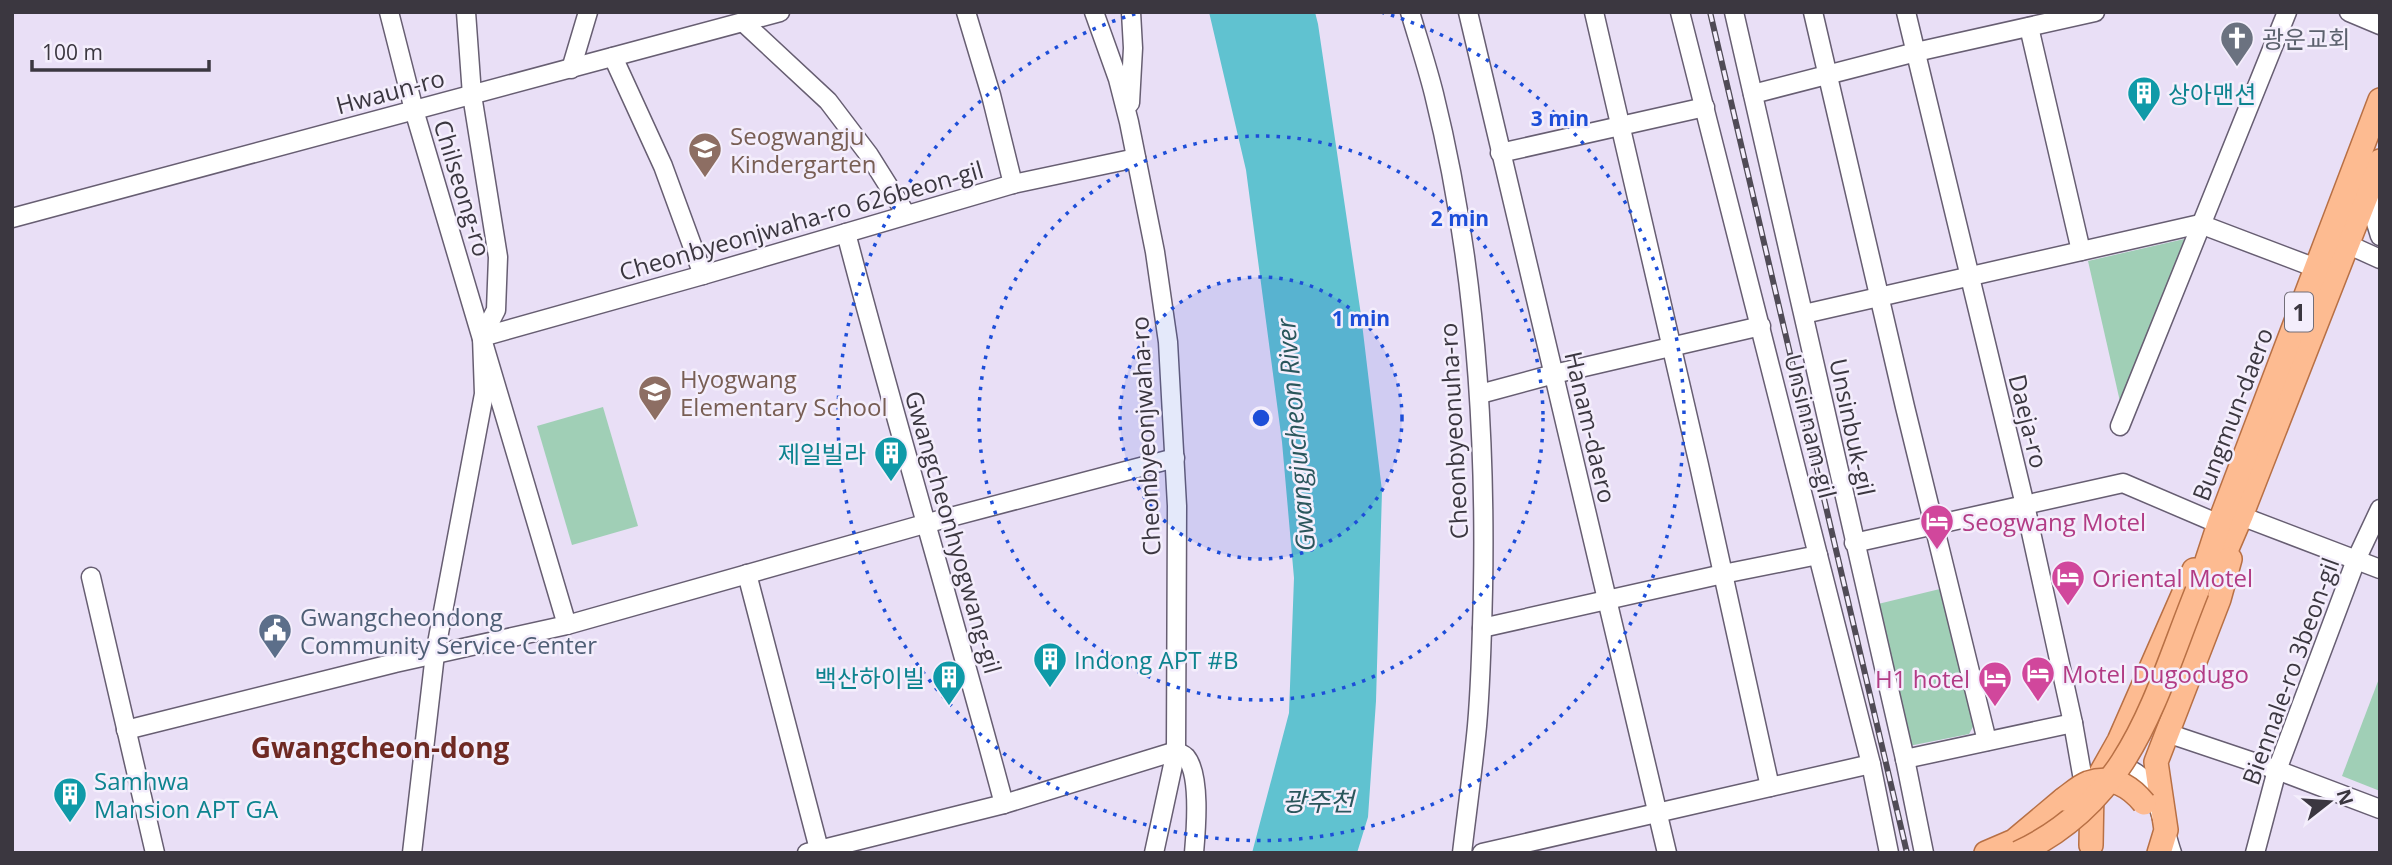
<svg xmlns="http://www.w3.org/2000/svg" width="2392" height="865" viewBox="0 0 2392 865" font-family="'Open Sans','Noto Sans KR',sans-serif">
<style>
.green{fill:#a0cfb6}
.water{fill:#60c2d0}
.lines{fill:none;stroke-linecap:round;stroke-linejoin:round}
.minor-casing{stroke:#675e72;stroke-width:21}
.major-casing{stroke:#b87045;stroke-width:26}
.minor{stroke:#fff;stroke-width:18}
.major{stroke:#fdbb91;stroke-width:23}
.rail-casing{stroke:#504b56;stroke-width:6}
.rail{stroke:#f4eefc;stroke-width:3.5;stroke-dasharray:10;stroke-linecap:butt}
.major-bridge-casing{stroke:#b87045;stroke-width:26;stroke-linecap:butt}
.major-bridge{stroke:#fdbb91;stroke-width:23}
.ring{fill:none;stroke:#1d4ed8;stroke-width:3.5;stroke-dasharray:3.5 7}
.labels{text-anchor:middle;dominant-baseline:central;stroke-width:5;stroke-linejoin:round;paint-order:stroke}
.shield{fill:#f4eefc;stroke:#726e78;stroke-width:2}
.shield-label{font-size:23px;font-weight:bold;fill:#3b3740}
.worship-label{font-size:24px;fill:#5b616d;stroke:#f4eefc;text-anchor:start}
.street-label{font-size:24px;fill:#3b3740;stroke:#f4eefc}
.culture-label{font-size:24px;fill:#0d838f;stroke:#f4eefc;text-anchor:start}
.education-label{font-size:24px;fill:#785e54;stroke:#f4eefc;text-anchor:start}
.hotel-label{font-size:24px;fill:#b23c85;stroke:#f4eefc;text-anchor:start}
.service-label{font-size:24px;fill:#4e5e75;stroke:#f4eefc;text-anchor:start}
.water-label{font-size:26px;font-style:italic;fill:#2a565c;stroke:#f4eefc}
.quarter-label{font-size:28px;font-weight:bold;fill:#6f2a23;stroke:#f4eefc}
.centre{fill:#1d4ed8;stroke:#f4eefc;stroke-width:3.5}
.ring-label{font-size:21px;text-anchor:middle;font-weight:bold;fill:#1d4ed8;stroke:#f4eefc;stroke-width:5;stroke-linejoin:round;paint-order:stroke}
</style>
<rect width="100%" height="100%" fill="#e9dff6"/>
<g class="green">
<path d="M2193,237L2121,406L2088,261Z"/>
<path d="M603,407L638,526L572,545L537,426Z"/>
<path d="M1944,588L1974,725L1969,734L1909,746L1878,604Z"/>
<path d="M2380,676V791L2342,776Z"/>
</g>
<path class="water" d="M1209,12H1315L1318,24L1361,315L1382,491L1376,701L1368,817L1357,853H1252L1289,713L1294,578L1282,442L1246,170Z"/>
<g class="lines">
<g class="minor-casing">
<g id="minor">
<path d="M389,12L414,110L567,625"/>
<path d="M966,12L991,95L1013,184"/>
<path d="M1094,12L1118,79L1129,122L1155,252L1168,342L1177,506L1176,751L1154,853"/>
<path d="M1410,12C1418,39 1427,66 1434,94C1474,255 1486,423 1483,589C1482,634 1481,681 1477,726C1473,768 1467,811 1462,853"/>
<path d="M1468,12L1667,853"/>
<path d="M1594,12L1699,465L1770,787"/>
<path d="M1680,12L1871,764L1889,853"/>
<path d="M1734,12L1905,759L1924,853"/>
<path d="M1813,12L1905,407L1987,741"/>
<path d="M1906,12L2025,505L2073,723L2086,797"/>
<path d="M2349,12L2380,25"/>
<path d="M743,22L828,101L869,155L906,214"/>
<path d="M2029,27L2081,251"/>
<path d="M613,57L663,166L703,275"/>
<path d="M571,69L588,12"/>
<path d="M1753,94L1916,52L2095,12"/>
<path d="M1130,103L1133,48L1131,12"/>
<path d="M1500,153L1705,107"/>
<path d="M2373,188V213L2380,236"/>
<path d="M12,218L780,12"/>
<path d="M846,233C896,424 953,613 1004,804"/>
<path d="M2338,240L2380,259"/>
<path d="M1804,314L2200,224L2316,268"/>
<path d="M482,337L703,275L1013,184L1136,158"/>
<path d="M1480,394L1554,374L1761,326"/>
<path d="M2120,426L2287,12"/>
<path d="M2241,516L2380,569"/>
<path d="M1854,543L2123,483L2219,524"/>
<path d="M747,574L820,853"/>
<path d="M91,577L155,853"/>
<path d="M1482,628L1723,574L1818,555"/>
<path d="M126,730L395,663L567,625L928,523L1175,458"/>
<path d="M2167,733L2277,770L2380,809"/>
<path d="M1905,759L2073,723"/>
<path d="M2109,764C2158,768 2159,815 2172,853"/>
<path d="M412,853L435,654L484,394L482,337L496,310L498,257L472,95L466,12"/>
<path d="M807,853L1004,804L1176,751C1179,753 1183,754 1186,757C1201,775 1196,830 1194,853"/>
<path d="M1482,853L1871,764"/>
<path d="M2255,853L2277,770L2356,560L2380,509"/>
</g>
</g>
<g class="major-casing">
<g id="major">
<path d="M2216,574L2241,516L2380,161"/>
<path d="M2197,591L2219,524L2380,100"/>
<path d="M2091,845L2092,789L2119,741L2194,570"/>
<path d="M1986,853L2014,841L2064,799"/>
<path d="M2159,853L2166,830L2156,762L2219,599L2230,559"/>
</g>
</g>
<use href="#minor" class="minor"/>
<use href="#major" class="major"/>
<g class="rail-casing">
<path id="rail" d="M1710,12L1907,853"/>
</g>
<use href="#rail" class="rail"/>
<g class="major-bridge-casing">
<g id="major-bridge">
<path d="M2064,799C2071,794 2080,786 2088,783C2112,775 2130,786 2144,803"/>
<path d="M2018,853C2132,800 2154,698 2197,591"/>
</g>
</g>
<use href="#major-bridge" class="major-bridge"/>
</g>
<circle cx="1261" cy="418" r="141" fill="#1d4ed8" fill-opacity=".12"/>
<g class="ring">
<circle cx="1261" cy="418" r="141"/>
<circle cx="1261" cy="418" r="282"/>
<path d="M1381 12A423 423 0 1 1 1141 12"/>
</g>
<defs>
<g id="church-pin" transform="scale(1.75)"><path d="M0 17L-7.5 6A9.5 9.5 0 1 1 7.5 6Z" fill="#6b7280" stroke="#f4eefc"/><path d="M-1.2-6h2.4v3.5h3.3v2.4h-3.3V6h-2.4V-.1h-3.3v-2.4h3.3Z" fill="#fff"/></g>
<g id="building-pin" transform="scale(1.75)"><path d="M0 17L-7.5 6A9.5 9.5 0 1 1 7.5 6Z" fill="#0f9aa8" stroke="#f4eefc"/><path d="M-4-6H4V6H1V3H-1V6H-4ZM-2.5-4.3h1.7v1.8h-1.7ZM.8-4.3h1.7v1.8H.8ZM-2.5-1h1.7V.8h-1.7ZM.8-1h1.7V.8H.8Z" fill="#fff"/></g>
<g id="school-pin" transform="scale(1.75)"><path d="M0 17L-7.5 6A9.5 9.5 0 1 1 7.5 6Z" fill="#8d6e63" stroke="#f4eefc"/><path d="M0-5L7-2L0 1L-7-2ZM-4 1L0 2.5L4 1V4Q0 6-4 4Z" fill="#fff"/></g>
<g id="hotel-pin" transform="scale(1.75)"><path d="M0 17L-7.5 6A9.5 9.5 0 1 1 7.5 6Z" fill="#d1479c" stroke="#f4eefc"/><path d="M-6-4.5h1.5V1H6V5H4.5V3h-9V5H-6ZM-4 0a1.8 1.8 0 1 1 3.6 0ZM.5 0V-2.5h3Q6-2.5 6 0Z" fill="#fff"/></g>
<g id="civic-pin" transform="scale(1.75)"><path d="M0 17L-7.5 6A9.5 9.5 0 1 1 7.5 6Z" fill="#5c6f8a" stroke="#f4eefc"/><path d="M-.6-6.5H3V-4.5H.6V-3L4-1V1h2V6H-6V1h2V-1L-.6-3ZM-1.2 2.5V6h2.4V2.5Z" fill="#fff"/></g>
</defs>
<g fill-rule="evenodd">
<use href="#church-pin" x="2237" y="38"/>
<use href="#building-pin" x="2144" y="93"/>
<use href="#school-pin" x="705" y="149"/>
<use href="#school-pin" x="655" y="392"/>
<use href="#building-pin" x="891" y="453"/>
<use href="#hotel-pin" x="1937" y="521"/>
<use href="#hotel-pin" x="2068" y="577"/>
<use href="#civic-pin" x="275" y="630"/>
<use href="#building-pin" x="1050" y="659"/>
<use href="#hotel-pin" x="2038" y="673"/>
<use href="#building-pin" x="949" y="677"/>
<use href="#hotel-pin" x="1995" y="678"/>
<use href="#building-pin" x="70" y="794"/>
</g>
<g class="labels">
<rect class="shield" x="2285" y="292.5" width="28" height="39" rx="5"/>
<g class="shield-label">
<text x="2299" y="312">1</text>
</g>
<g class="worship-label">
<text x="2262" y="38">광운교회</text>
</g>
<g class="street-label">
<text transform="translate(390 91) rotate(-15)">Hwaun-ro</text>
<text transform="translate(463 188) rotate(73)">Chilseong-ro</text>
<text transform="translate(801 220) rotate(-16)">Cheonbyeonjwaha-ro 626beon-gil</text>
<text transform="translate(2232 414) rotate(-69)">Bungmun-daero</text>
<text transform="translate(2029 421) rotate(76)">Daeja-ro</text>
<text transform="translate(1811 426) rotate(76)">Unsinnam-gil</text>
<text transform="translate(1591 427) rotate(77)">Hanam-daero</text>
<text transform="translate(1853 427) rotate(78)">Unsinbuk-gil</text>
<text transform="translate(1453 431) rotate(-93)">Cheonbyeonuha-ro</text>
<text transform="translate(1145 436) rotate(-93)">Cheonbyeonjwaha-ro</text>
<text transform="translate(954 532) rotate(74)">Gwangcheonhyogwang-gil</text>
<text transform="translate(2290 671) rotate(-70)">Biennale-ro 3beon-gil</text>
</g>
<g class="culture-label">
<text x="2168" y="93">상아맨션</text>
<text x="866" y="453" text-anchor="end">제일빌라</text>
<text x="1074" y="659">Indong APT #B</text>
<text x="925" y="677" text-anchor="end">백산하이빌</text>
<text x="94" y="780">Samhwa<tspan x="94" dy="28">Mansion APT GA</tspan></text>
</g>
<g class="education-label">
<text x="730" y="135">Seogwangju<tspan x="730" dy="28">Kindergarten</tspan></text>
<text x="680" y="378">Hyogwang<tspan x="680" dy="28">Elementary School</tspan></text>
</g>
<g class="hotel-label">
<text x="1962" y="521">Seogwang Motel</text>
<text x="2092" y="577">Oriental Motel</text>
<text x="2062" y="673">Motel Dugodugo</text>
<text x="1970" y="678" text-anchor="end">H1 hotel</text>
</g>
<g class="service-label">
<text x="300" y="616">Gwangcheondong<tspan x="300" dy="28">Community Service Center</tspan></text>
</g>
<g class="water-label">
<text transform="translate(1295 435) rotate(-95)">Gwangjucheon River</text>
<text x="1318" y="801">광주천</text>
</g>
<g class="quarter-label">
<text x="380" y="747">Gwangcheon-dong</text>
</g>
</g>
<circle cx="1261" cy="418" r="10" class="centre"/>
<g class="ring-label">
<text x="1560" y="126">3 min</text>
<text x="1460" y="226">2 min</text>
<text x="1361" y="326">1 min</text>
</g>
<rect width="2392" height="865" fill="none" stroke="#3b3740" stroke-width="28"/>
<g transform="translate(2329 802) rotate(73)" stroke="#f4eefc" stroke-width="5" paint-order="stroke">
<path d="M0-5L12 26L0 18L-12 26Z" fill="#3b3740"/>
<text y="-10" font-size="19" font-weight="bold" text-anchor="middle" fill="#3b3740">N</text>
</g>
<path d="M32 60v10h177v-10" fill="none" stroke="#3b3740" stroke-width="3.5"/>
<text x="42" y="60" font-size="21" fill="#3b3740" stroke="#f4eefc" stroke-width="5" paint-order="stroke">100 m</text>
</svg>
